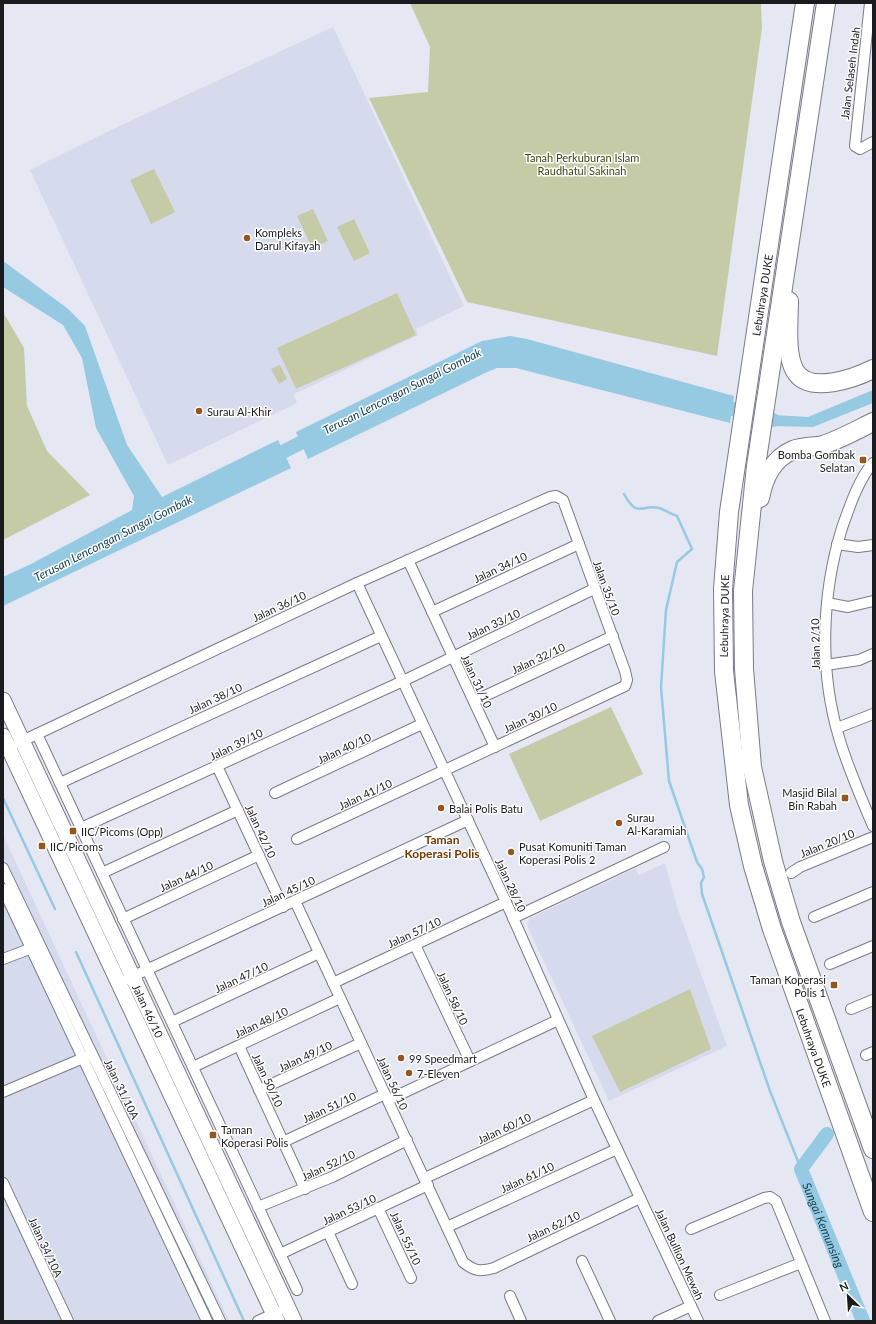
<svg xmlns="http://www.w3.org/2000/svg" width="876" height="1324" viewBox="0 0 876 1324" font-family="Lato,sans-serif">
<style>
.built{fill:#d6daed}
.green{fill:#c6cba7}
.water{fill:#96cae2}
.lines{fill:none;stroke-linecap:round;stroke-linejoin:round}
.stream{stroke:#96cae2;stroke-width:2.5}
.river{stroke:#96cae2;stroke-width:14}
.minor-casing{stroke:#7a7c86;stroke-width:12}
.primary-casing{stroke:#7a7c86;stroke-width:17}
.motorway-casing{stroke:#7a7c86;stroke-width:20}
.minor{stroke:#fff;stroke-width:10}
.primary{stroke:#fff;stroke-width:15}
.motorway{stroke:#fff;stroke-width:18}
.poi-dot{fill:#95551f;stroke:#fff;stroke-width:1.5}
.labels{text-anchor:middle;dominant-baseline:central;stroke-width:3;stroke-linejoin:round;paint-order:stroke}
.street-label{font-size:11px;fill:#1a1b1f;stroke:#fff}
.park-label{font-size:11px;fill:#414610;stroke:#fff}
.poi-label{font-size:11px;fill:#1a1b1f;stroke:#fff;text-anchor:start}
.water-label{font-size:12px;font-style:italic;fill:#174254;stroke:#fff}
.neighbourhood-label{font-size:12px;font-weight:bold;fill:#713900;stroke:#fff}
</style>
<rect width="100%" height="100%" fill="#e5e7f3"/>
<g class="built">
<path d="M333,27L464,306L416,329L418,335L294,394L297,403L168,465L30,170L115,128Z"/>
<path d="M3,835L229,1321H3Z"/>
<path d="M665,863L678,910L727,1046L609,1101L527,925L530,918L636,868L639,875Z"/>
</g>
<g class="green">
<path d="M410,3H761L762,28L717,356L467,302L369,98L428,92L430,47Z"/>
<path d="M154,169L175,212L151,224L130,180Z"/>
<path d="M313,209L328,241L312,248L297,216Z"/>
<path d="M354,219L370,253L354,261L337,227Z"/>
<path d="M397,293L416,335L296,389L277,348Z"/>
<path d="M3,312L24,348L27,406L47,451L90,495L3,540Z"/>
<path d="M280,365L287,379L279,384L271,369Z"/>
<path d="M611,707L643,774L540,821L509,754Z"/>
<path d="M690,989L711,1049L620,1092L592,1036Z"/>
</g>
<g class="water">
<path d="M3,261L67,308L85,326L127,445L162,497L278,440L291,468L3,606V577L31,564L132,510L134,496L96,428L82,358L63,325L3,287Z"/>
<path d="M510,336L527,339L734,396L730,423L516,368H497L485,373L308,459L296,432L482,341Z"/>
<path d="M873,390V403L813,427L772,426L774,415L808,417Z"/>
</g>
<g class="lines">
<g class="stream">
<path d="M624,494C638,519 640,504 659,508C665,510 671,514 677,516L692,549L677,562L666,610L661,687L669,781L697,862L702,869L704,877L701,883L702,894L770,1091L801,1169"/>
<path d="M3,798L55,909"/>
<path d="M76,952L244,1321"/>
</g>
<g class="river">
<path d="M714,404L773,420"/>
<path d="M267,460L318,434"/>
<path id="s1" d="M827,1134L801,1169L863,1321"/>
</g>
<g class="minor-casing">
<g id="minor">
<path d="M870,3L855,146L860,149L873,142"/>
<path d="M873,463C859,478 849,508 842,528C821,596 819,673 840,741C849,770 861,798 873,826"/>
<path d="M837,544L858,547L873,545"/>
<path d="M408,560L495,747"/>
<path d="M357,583L506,902L594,1100L698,1321"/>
<path d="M827,603L848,607L873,601"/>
<path d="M432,612L579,544"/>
<path d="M826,665L859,660L873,654"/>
<path d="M474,701L613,636"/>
<path d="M837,728L873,714"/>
<path d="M37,734L297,1290"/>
<path d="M18,743L357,583L550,497L556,496L563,500L625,671L627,680L625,686L297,839"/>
<path d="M217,766L283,907"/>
<path d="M60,783L381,636"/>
<path d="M275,793L422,724"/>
<path d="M81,828L403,681L594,589"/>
<path d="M3,868L220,1321"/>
<path d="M102,873L238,810"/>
<path d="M791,873L800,867L873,837"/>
<path d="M3,889L207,1321"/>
<path d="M295,901L463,1262C474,1271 480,1272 494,1268L640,1198"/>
<path d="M814,917L873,892"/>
<path d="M513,918L664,847"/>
<path d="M123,919L259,855"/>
<path d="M415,945L470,1061"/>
<path d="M3,959L32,948"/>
<path d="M830,964L873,946"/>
<path d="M127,979L468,820"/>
<path d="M333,983L506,902"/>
<path d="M851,1009L873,1000"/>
<path d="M172,1022L319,953"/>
<path d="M239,1046L305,1189"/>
<path d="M866,1055L873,1052"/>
<path d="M193,1067L340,998"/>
<path d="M259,1090L361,1043"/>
<path d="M3,1092L88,1056"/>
<path d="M388,1100L558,1020"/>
<path d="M283,1142L385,1094"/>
<path d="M425,1178L594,1100"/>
<path d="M3,1183L68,1321"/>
<path d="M258,1207L332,1177L407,1140"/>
<path d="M378,1208L411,1278"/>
<path d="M447,1227L617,1149"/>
<path d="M691,1229L764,1198L770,1197L776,1201L825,1321"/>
<path d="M328,1232L352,1284"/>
<path d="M280,1254L428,1185"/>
<path d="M582,1261L610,1321"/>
<path d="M720,1295L801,1263"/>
<path d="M510,1296L521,1321"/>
<path d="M258,1321L278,1312"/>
<path d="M658,1321L691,1306"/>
</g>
</g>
<g class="primary-casing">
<g id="primary">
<path id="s2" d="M3,700L294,1321"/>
<path d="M3,736L277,1321"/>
</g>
</g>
<g class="motorway-casing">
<g id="motorway">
<path id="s3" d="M805,3L729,512L723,589L724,671L739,805L753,866L772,929L873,1212"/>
<path d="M826,3L756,466L743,591L744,669L752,767L773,861L791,922L873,1149"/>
<path d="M789,301C789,320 785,354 795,371C809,395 855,378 873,369"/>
<path d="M760,498C764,478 772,459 793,450C802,446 813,447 823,445C841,439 857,430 873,422"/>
</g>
</g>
<use href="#minor" class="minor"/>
<use href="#primary" class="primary"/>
<use href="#motorway" class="motorway"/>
</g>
<g class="poi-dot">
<circle cx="247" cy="238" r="4"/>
<circle cx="199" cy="411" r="4"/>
<rect x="859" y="456" width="8" height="8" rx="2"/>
<rect x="841" y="794" width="8" height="8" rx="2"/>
<circle cx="441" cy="808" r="4"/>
<circle cx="619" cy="823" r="4"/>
<rect x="69" y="827" width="8" height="8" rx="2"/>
<rect x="38" y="842" width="8" height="8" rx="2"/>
<circle cx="511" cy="852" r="4"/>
<rect x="830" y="981" width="8" height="8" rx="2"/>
<circle cx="401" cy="1058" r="4"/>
<circle cx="409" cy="1073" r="4"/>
<rect x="209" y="1131" width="8" height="8" rx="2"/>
</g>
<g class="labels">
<g class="street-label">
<text transform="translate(850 73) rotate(-83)">Jalan Selaseh Indah</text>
<text transform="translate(762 295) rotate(-81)">Lebuhraya DUKE</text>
<text transform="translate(500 567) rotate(-25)">Jalan 34/10</text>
<text transform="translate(607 588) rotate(70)">Jalan 35/10</text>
<text transform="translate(279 606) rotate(-25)">Jalan 36/10</text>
<text transform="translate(724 616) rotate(-89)">Lebuhraya DUKE</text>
<text transform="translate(493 624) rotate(-25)">Jalan 33/10</text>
<text transform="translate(815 644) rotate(-91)">Jalan 2/10</text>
<text transform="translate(538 658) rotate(-25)">Jalan 32/10</text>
<text transform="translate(477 681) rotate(65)">Jalan 31/10</text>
<text transform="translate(215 698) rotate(-25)">Jalan 38/10</text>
<text transform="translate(530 717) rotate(-25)">Jalan 30/10</text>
<text transform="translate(236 744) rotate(-26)">Jalan 39/10</text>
<text transform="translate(344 748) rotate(-25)">Jalan 40/10</text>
<text transform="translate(365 794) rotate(-25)">Jalan 41/10</text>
<text transform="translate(261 831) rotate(65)">Jalan 42/10</text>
<text transform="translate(827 843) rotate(-22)">Jalan 20/10</text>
<text transform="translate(186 876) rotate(-25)">Jalan 44/10</text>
<text transform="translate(511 885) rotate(65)">Jalan 28/10</text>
<text transform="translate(288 891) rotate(-25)">Jalan 45/10</text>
<text transform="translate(414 932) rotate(-25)">Jalan 57/10</text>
<text transform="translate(241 977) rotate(-25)">Jalan 47/10</text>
<text transform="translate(453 998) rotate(65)">Jalan 58/10</text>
<text stroke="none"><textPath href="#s2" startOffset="343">Jalan 46/10</textPath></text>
<text transform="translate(261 1022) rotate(-25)">Jalan 48/10</text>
<text stroke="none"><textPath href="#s3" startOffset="1063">Lebuhraya DUKE</textPath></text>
<text transform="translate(305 1056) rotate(-25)">Jalan 49/10</text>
<text transform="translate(268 1080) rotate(65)">Jalan 50/10</text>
<text transform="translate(393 1083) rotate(65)">Jalan 56/10</text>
<text transform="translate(122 1089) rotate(64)">Jalan 31/10A</text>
<text transform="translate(329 1107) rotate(-25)">Jalan 51/10</text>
<text transform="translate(504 1128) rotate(-25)">Jalan 60/10</text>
<text transform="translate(328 1165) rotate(-25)">Jalan 52/10</text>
<text transform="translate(527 1177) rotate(-25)">Jalan 61/10</text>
<text transform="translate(349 1209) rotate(-25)">Jalan 53/10</text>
<text transform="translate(553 1226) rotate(-25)">Jalan 62/10</text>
<text transform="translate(406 1238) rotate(65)">Jalan 55/10</text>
<text transform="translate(46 1247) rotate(65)">Jalan 34/10A</text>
<text transform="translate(680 1254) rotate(65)">Jalan Bullion Mewah</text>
</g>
<g class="park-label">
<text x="582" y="157">Tanah Perkuburan Islam<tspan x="582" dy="13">Raudhatul Sakinah</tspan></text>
</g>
<g class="poi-label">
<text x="255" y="232">Kompleks<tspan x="255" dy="13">Darul Kifayah</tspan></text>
<text x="207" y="411">Surau Al-Khir</text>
<text x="855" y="454" text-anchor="end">Bomba Gombak<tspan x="855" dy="13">Selatan</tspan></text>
<text x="837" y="792" text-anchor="end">Masjid Bilal<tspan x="837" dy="13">Bin Rabah</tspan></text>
<text x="449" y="808">Balai Polis Batu</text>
<text x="627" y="817">Surau<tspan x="627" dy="13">Al-Karamiah</tspan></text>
<text x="81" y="831">IIC/Picoms (Opp)</text>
<text x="50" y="846">IIC/Picoms</text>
<text x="519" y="846">Pusat Komuniti Taman<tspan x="519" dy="13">Koperasi Polis 2</tspan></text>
<text x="826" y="979" text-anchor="end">Taman Koperasi<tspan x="826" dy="13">Polis 1</tspan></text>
<text x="409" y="1058">99 Speedmart</text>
<text x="417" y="1073">7-Eleven</text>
<text x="221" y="1129">Taman<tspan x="221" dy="13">Koperasi Polis</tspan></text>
</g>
<g class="water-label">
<text transform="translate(402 391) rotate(-27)">Terusan Lencongan Sungai Gombak</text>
<text transform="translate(113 538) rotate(-27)">Terusan Lencongan Sungai Gombak</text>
<text stroke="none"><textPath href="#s1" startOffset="104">Sungai Kemunsing</textPath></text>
</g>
<g class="neighbourhood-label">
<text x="442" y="839">Taman<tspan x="442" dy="14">Koperasi Polis</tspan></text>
</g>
</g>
<rect width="876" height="1324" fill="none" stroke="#1a1b1f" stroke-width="8"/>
<g transform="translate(848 1296) rotate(335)" stroke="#ffffff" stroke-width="3" paint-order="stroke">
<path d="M0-3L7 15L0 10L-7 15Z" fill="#1a1b1f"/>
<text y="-6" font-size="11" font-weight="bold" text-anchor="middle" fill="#1a1b1f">N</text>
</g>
</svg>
